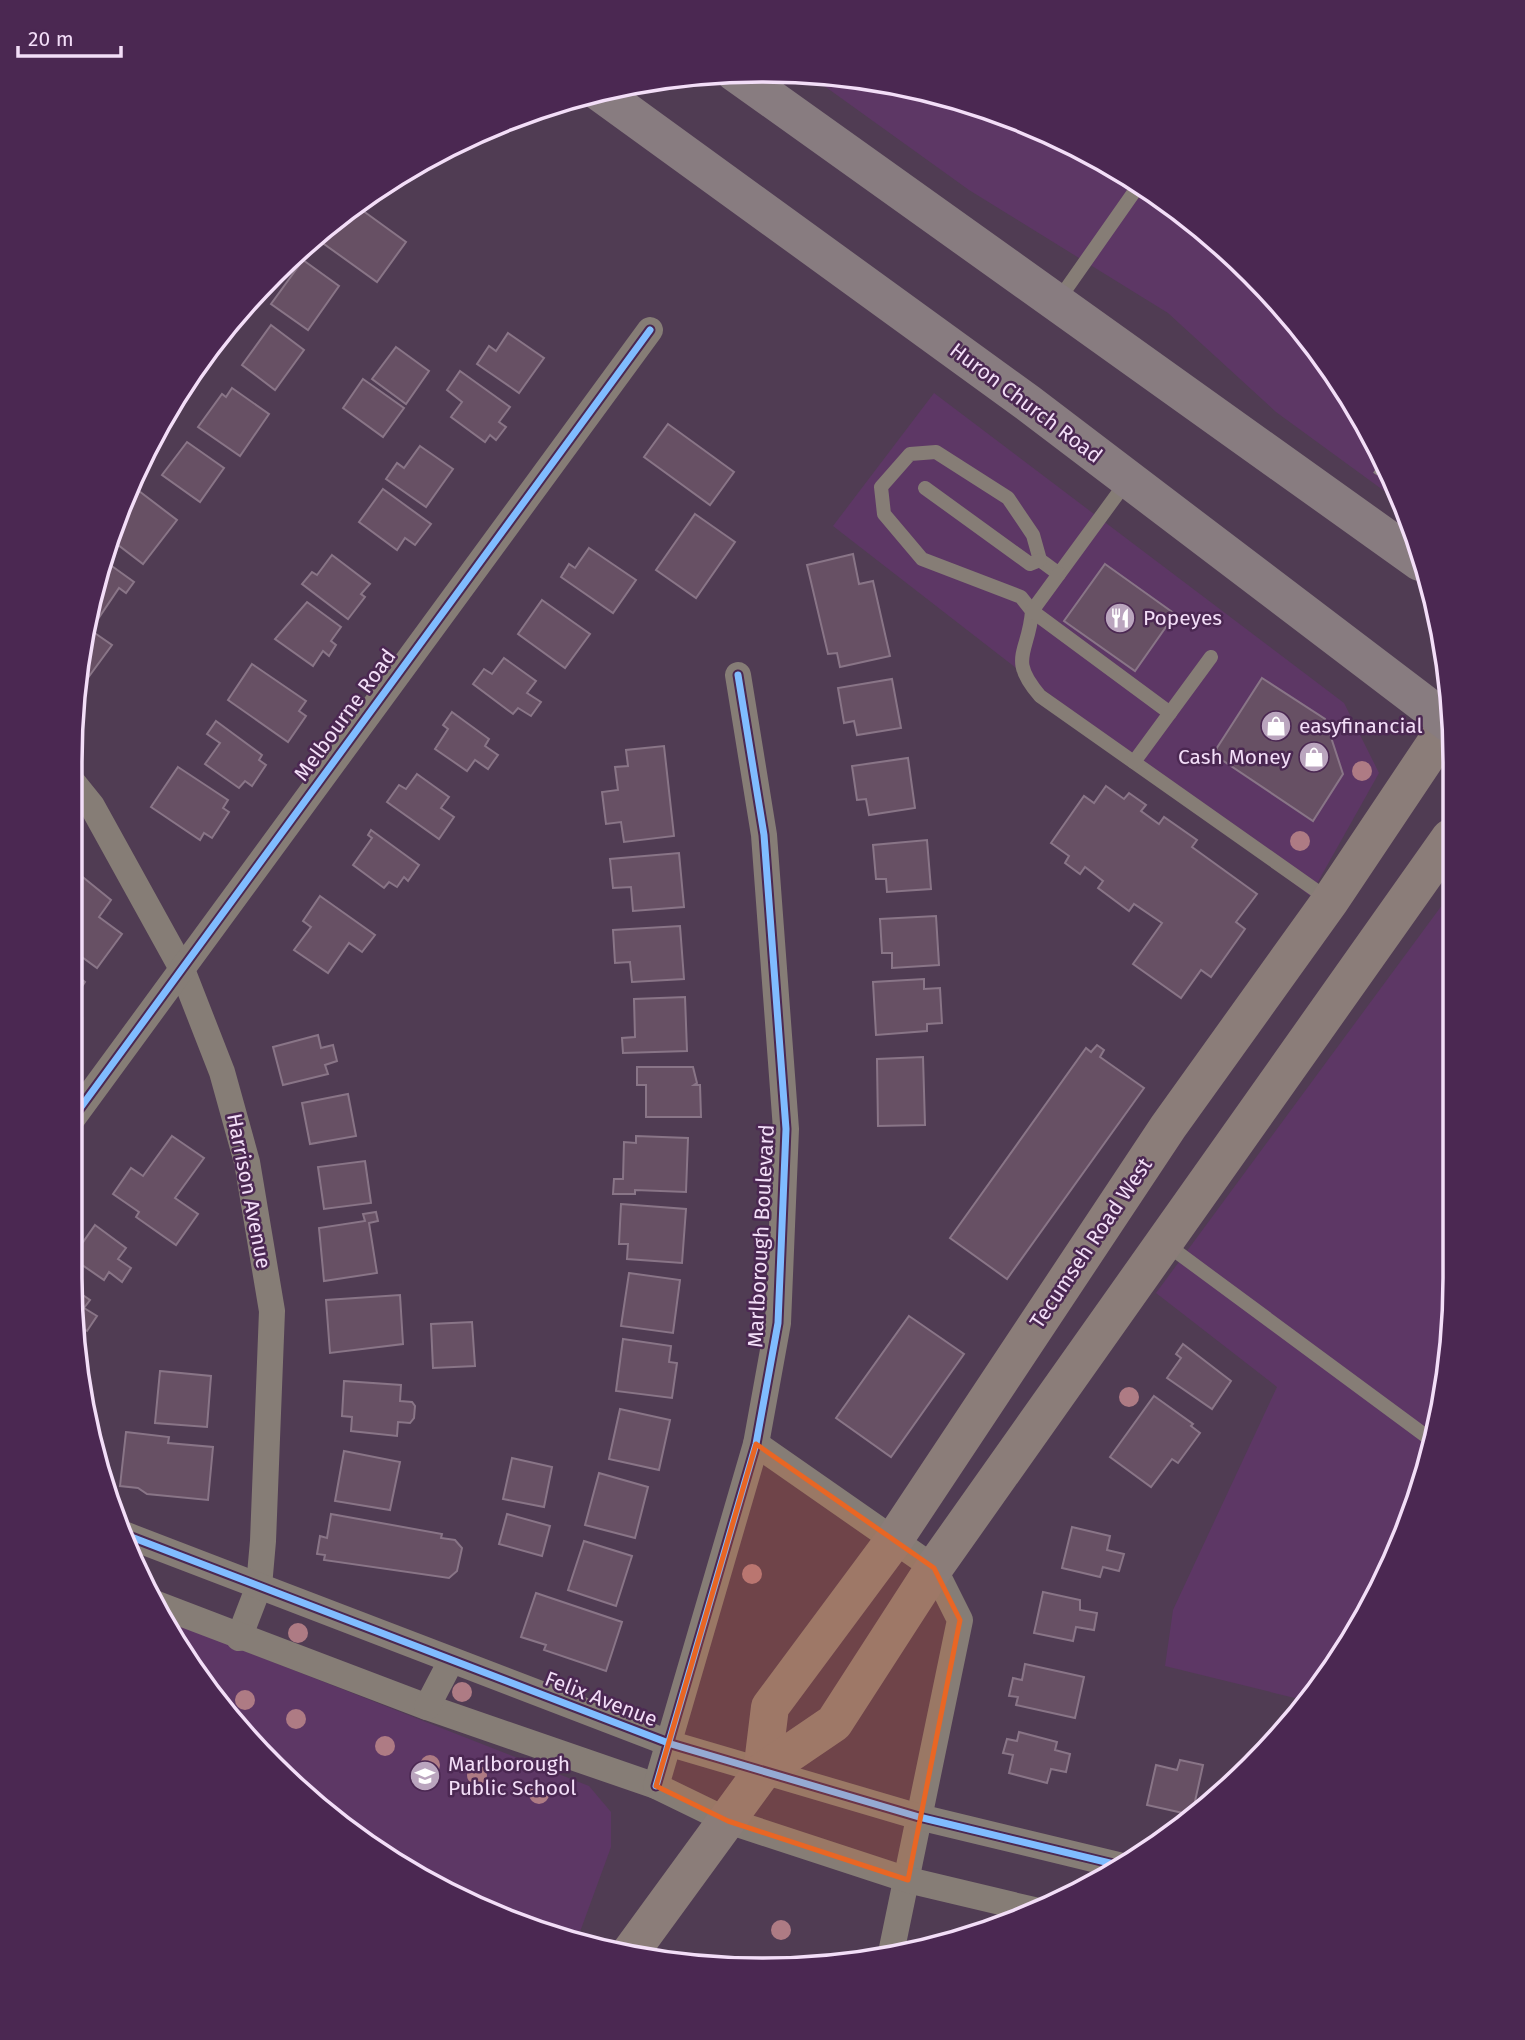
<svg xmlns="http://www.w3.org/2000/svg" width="1525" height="2040" viewBox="0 0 1525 2040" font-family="'Fira Sans',sans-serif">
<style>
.built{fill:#5d3765}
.building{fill:#675064;stroke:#897587;stroke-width:2}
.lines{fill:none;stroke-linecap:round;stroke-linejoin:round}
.path{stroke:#887e7f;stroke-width:4.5;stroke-dasharray:3.5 5;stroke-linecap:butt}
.service{stroke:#867d76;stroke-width:14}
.minor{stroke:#867d76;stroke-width:26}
.secondary{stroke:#8b7d79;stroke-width:38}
.trunk{stroke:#887c80;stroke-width:38}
.cycleway-casing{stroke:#4b2852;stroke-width:11}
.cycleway{stroke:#80bcff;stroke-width:7}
.tree{fill:#ae7b84}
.marked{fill:#e96624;fill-opacity:0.2;stroke:#e96624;stroke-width:5;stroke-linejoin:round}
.labels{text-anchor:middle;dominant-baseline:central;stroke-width:5;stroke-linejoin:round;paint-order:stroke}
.street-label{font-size:21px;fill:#f3def8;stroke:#4b2852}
.poi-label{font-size:21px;fill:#f3def8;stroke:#4b2852;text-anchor:start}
.rim{fill:none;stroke:#f3def8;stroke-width:3.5}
</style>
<rect width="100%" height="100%" fill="#503c53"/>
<g class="built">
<path d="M809,75L853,76L985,107L1109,163L1219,242L1312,341L1404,502L1387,493L1276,412L1168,313L969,190Z"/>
<path d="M934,393L1344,703L1379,773L1310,896L833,526Z"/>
<path d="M1451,893L1453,1323L1431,1457L1362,1623L1307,1701L1165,1666L1173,1610L1277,1387L1156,1293Z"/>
<path d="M161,1618L589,1786L611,1812V1847L577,1940L456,1898L341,1827L273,1767Z"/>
</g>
<g class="building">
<path d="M355,205L406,242L377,282L317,239L326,226Z"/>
<path d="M303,260L339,286L308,330L271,304Z"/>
<path d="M271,325L304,350L275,390L242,365Z"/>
<path d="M508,333L544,358L519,393L477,364L489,346L496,351Z"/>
<path d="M396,347L429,371L406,404L372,379Z"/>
<path d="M460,371L510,407L499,422L506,427L496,440L490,435L485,442L451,417L462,402L447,390Z"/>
<path d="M363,379L404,408L383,437L343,408Z"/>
<path d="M232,388L269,414L240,456L198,427L222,394L226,397Z"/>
<path d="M668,424L734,472L710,505L644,457Z"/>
<path d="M187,442L224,468L200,502L162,475Z"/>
<path d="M420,446L453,469L426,507L386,479L397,463L404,468Z"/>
<path d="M383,489L431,524L415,545L405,538L397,550L359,522Z"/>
<path d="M139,491L177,520L143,564L109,538Z"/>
<path d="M695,514L735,542L696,598L656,570Z"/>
<path d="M589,548L636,580L613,613L561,577L569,564L575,568Z"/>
<path d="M853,554L859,584L873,581L890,656L840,667L837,653L828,654L807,565Z"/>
<path d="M332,555L370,584L361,594L365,597L348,619L302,584L312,572L317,575Z"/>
<path d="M102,559L134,582L126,593L119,588L98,619L89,612Z"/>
<path d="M1105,564L1175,614L1135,671L1064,621Z"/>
<path d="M542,600L590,634L565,668L518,634Z"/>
<path d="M307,602L341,627L331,641L336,645L329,656L323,651L313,666L275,639Z"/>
<path d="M86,627L112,645L82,686L77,683Z"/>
<path d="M504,658L536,681L527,693L541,702L531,716L518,708L513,714L473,684L484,669L492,674Z"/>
<path d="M252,664L306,701L299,711L306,716L288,742L228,700Z"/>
<path d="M1262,678L1325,719L1343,774L1313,821L1213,754Z"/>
<path d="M892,679L901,728L857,735L854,721L844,723L838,688Z"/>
<path d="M452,712L489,739L485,746L498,755L488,769L475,760L467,771L435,749L448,729L443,725Z"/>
<path d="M216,721L262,755L259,760L266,765L252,786L245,781L239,788L205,764L220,743L207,734Z"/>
<path d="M664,746L674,836L624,842L621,822L606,824L602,792L618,790L615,767L628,766L626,750Z"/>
<path d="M908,758L915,808L869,815L866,799L857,800L852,766Z"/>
<path d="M178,767L228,800L223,808L229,812L212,838L204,833L200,840L151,807Z"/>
<path d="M417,774L449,797L441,808L454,817L439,839L387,802L399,785L406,789Z"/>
<path d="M1106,786L1124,799L1129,793L1146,805L1141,811L1159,824L1164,817L1197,840L1192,847L1257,894L1236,922L1245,929L1211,977L1201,970L1181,998L1133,964L1162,923L1134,904L1129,911L1098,888L1103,881L1085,867L1080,874L1065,863L1069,856L1051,843L1084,796L1094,803Z"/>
<path d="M371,830L419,865L408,881L404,877L397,887L389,882L384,888L353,865L372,838L368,835Z"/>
<path d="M927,840L931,889L887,892L886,879H876L873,845Z"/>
<path d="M679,853L684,907L633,911L631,887L613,888L610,859Z"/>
<path d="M79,874L111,900L99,917L122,934L97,968L71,949V886Z"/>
<path d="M320,896L375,935L362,952L349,943L328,973L294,950L311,927L303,921Z"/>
<path d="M936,916L939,965L892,968V953H882L880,919Z"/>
<path d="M680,926L684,979L632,982L630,962L615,963L613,930Z"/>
<path d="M71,971L85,982L71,1003Z"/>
<path d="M924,979V989L940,988L942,1023L927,1024V1031L876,1035L873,982Z"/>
<path d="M685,997L687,1051L623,1053L622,1038L635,1037L634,999Z"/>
<path d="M318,1035L321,1048L333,1045L337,1061L325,1065L328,1074L283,1085L273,1047Z"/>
<path d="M1097,1045L1104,1050L1100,1057L1144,1088L1007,1279L950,1238L1086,1048L1091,1052Z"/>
<path d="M923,1057L925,1125L878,1126L877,1059Z"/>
<path d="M637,1067H693L697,1083L694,1085H700L701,1117H646V1085H637Z"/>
<path d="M348,1094L356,1136L310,1144L302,1103Z"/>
<path d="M172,1136L204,1158L175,1198L198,1214L176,1245L136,1217L139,1212L113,1194L131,1168L143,1176Z"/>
<path d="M636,1136L688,1138L686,1192L635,1190V1194H613L614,1179H623L624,1142L636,1143Z"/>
<path d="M365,1161L371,1203L324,1209L318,1167Z"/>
<path d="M621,1204L686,1209L682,1263L627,1259L628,1244H619Z"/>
<path d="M376,1212L378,1221L369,1223L377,1273L324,1281L319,1228L365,1221L363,1214Z"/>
<path d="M95,1225L126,1248L118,1259L131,1268L122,1282L109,1272L104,1280L72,1258Z"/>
<path d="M629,1273L680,1280L673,1333L621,1326Z"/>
<path d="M71,1287L90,1300L84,1308L97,1316L87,1331L76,1324Z"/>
<path d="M400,1295L403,1344L330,1353L326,1300Z"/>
<path d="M909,1316L964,1354L891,1457L836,1418Z"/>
<path d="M472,1322L475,1366L433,1368L431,1324Z"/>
<path d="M623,1339L671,1346L669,1362L677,1363L672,1398L616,1391Z"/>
<path d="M1183,1344L1231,1381L1212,1409L1167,1378L1181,1358L1176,1354Z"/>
<path d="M160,1371L211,1376L207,1427L155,1423Z"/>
<path d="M344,1381L401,1385L400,1401L412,1402L415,1406L414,1418L410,1423L398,1422L397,1436L351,1431L352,1417L342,1416Z"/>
<path d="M1154,1396L1193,1424L1191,1426L1200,1433L1178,1463L1172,1459L1151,1487L1110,1457Z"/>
<path d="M620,1409L670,1420L659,1470L609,1459Z"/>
<path d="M126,1432L169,1437L168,1443L213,1447L208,1500L147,1494L138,1488L120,1486Z"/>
<path d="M344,1451L400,1462L390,1510L335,1501Z"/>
<path d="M512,1458L552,1467L544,1507L503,1499Z"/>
<path d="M599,1473L648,1487L635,1538L585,1525Z"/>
<path d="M331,1514L442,1534L441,1538L455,1540L462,1548L457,1571L449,1578L324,1560L325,1555L317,1554L320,1536L327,1538Z"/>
<path d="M507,1514L550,1526L542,1556L499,1544Z"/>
<path d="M1072,1527L1110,1536L1107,1550L1124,1554L1119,1571L1103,1567L1100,1577L1062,1568Z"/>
<path d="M584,1541L632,1556L616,1606L568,1590Z"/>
<path d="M1043,1592L1080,1600V1610L1097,1613L1094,1630L1076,1627L1073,1641L1034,1633Z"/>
<path d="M536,1593L622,1622L606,1671L544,1650L546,1645L521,1637Z"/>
<path d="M1025,1664L1084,1677L1075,1718L1016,1705L1018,1697L1009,1696L1013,1678L1022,1680Z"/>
<path d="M1019,1732L1057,1742L1055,1750L1070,1754L1066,1772L1051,1769L1047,1783L1009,1773L1013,1755L1003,1753L1007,1739L1017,1741Z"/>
<path d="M1180,1760L1203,1765L1192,1815L1147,1805L1156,1765L1177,1770Z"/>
</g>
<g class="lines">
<path class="path" d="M1375,474L1382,463"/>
<g class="service">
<path d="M1057,302L1139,185"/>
<path d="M1127,481L1059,574L1040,560L1033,535L1008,498L936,452L910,454L881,487L884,514L922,559L1021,597L1032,611C1029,653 1007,658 1040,696L1328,899"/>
<path d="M925,488L1030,564L1040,560"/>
<path d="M1059,574L1032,611L1170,713"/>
<path d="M1134,762L1211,657"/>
<path d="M1166,1244L1434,1442"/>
</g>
<g class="minor">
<path d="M71,780L92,806L181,967L222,1072L247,1162L272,1311L263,1541L259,1586L239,1638"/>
<path d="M70,1122L650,330"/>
<path d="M756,1444L934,1568L960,1620L891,1953"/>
<path d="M126,1535L671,1744L919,1817L1118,1865"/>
<path d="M154,1603L427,1707L656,1786L728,1821L908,1880L1038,1911"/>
<path d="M427,1707L451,1661"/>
<path d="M656,1786L756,1444L778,1323L786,1129L764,835L738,675"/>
</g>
<g class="secondary">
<path d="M762,1772L770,1707L894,1540L1168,1127L1330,901L1449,723"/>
<path d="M627,1957L762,1772L834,1723L934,1568L1450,838"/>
</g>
<g class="trunk">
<path d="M734,72L1420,562"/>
<path d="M598,91L1028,403L1449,723"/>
</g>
<g class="cycleway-casing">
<g id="cycleway">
<path d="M70,1122L650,330"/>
<path d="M126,1535L671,1744L919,1817L1118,1865"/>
<path d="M656,1786L756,1444L778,1323L786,1129L764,835L738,675"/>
</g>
</g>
<use href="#cycleway" class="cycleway"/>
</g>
<g class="tree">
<circle cx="1362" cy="771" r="10"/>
<circle cx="1300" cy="841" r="10"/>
<circle cx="1129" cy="1397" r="10"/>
<circle cx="752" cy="1574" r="10"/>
<circle cx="298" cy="1633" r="10"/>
<circle cx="462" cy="1692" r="10"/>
<circle cx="245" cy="1700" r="10"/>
<circle cx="296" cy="1719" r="10"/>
<circle cx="385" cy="1746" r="10"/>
<circle cx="430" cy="1765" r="10"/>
<circle cx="477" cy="1775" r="10"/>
<circle cx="539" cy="1794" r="10"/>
<circle cx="781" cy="1930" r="10"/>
</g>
<path class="marked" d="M756,1444L934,1568L960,1620L908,1880L728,1821L656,1786Z"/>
<defs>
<g id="restaurant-disc" transform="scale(1.575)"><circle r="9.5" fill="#baa5be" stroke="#4b2852"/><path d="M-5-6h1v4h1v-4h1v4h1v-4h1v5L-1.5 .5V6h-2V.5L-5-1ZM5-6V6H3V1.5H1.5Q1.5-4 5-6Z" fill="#fff"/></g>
<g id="shop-disc" transform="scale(1.575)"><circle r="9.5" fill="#baa5be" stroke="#4b2852"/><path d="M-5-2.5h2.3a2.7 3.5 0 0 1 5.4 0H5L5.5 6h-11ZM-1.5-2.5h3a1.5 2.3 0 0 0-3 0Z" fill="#fff"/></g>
<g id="school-disc" transform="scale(1.575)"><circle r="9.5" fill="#baa5be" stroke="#4b2852"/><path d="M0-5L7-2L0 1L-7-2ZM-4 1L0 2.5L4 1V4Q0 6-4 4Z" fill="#fff"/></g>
</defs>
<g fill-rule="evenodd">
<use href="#restaurant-disc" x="1120" y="618"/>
<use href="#shop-disc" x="1276" y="726"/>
<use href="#shop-disc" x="1314" y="757"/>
<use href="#school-disc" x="425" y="1776"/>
</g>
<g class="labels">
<g class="street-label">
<text transform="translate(1026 403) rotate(37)">Huron Church Road</text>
<text transform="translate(345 715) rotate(-54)">Melbourne Road</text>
<text transform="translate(249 1191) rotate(79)">Harrison Avenue</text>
<text transform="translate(761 1236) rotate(-87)">Marlborough Boulevard</text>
<text transform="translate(1091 1243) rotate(-56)">Tecumseh Road West</text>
<text transform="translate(601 1699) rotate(21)">Felix Avenue</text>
</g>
<g class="poi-label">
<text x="1143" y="618">Popeyes</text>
<text x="1299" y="726">easyfinancial</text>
<text x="1291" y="757" text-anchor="end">Cash Money</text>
<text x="448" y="1764">Marlborough<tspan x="448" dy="24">Public School</tspan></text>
</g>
</g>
<path d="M0 0H1525V2040H0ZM762 82H763A680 680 0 0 1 1443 762V1278A680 680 0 0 1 763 1958H762A680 680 0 0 1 82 1278V762A680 680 0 0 1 762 82Z" fill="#4b2852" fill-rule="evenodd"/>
<path class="rim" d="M762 82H763A680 680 0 0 1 1443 762V1278A680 680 0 0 1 763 1958H762A680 680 0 0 1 82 1278V762A680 680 0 0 1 762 82Z"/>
<path d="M18 46v10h103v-10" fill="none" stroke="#f3def8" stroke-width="3.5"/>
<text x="28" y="46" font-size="21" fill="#f3def8" stroke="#4b2852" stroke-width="5" paint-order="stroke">20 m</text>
</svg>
